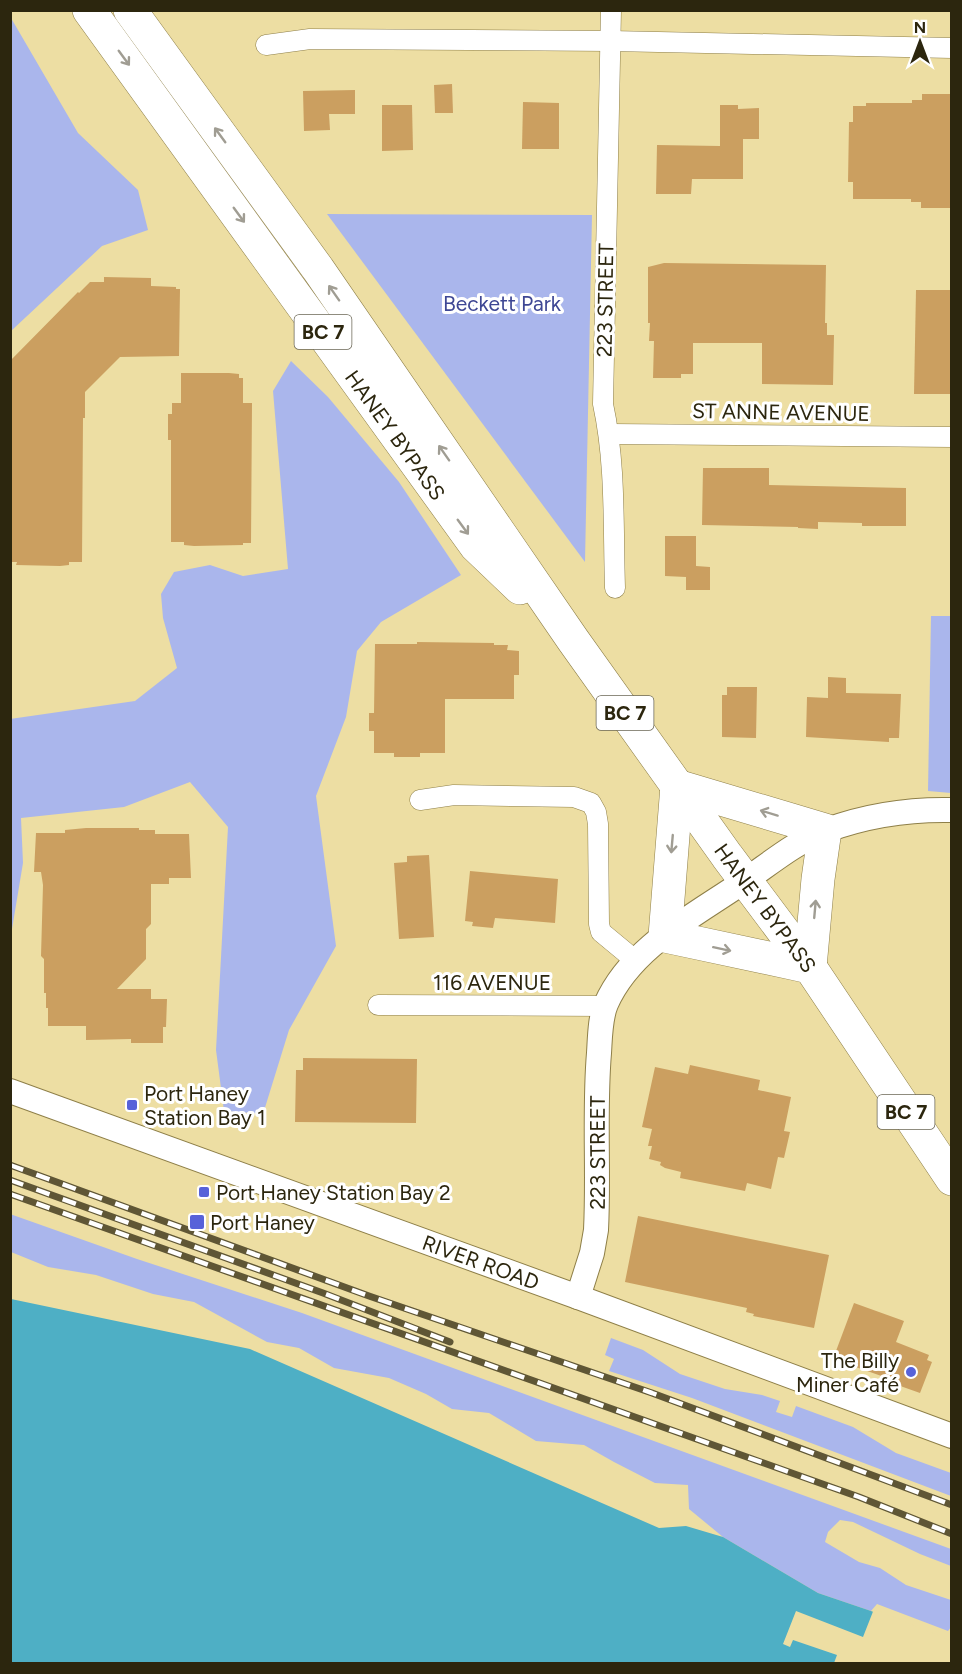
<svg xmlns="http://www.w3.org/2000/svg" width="962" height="1674" viewBox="0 0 962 1674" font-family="Figtree,sans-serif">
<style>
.green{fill:#aab6ec}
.water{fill:#4eafc5}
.pier{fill:#eddea3}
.building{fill:#cb9f60}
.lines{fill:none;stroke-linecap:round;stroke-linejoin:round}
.minor-casing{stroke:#8e7f48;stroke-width:21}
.tertiary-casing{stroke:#8e7f48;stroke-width:26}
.trunk-casing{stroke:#8e7f48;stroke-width:34}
.minor{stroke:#fff;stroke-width:20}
.tertiary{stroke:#fff;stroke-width:24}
.trunk{stroke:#fff;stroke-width:33}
.rail-casing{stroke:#5f5635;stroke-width:7}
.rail{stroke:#fff;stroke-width:4.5;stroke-dasharray:14;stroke-linecap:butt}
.oneway{stroke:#a09d93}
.poi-dot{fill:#5762d9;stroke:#fff;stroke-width:2}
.labels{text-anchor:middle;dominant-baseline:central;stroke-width:6;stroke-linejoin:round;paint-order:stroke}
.shield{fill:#fff;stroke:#6b6756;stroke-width:1.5}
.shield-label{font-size:20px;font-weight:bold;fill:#2c260e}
.street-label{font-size:21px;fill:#2c260e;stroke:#fff}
.park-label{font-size:21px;fill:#3e4794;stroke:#fff}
.poi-label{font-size:21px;fill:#2c260e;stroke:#fff;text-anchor:start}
</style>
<rect width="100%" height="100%" fill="#eddea3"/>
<g class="green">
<path d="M11,18L78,133L138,190L148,230L102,246L11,331Z"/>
<path d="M327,214L592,215L585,562Z"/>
<path d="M291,361L328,397L399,482L461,575L381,622L357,651L346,717L316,796L336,946L289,1030L263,1114L224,1111L216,1050L228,827L190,782L124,807L21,818L23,863L11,935L10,719L135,701L177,668L163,618L161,594L174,572L210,565L243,576L288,569L273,391Z"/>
<path d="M931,616H951V793L928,791Z"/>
<path d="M10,1214L137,1259L302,1313L951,1549V1566L920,1554L853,1522L840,1520L828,1532L825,1542L859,1562L880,1568L906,1585L951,1600V1627L948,1631L877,1604L871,1611L818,1593L723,1537L689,1509L688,1485L655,1483L614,1462L584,1445L536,1441L489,1413L452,1409L426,1394L389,1378L334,1368L299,1348L267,1342L194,1302L153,1294L96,1275L48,1267L11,1252Z"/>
<path d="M611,1338L643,1350L680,1374L725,1389L762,1395L780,1401L776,1412L792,1417L796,1406L853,1427L896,1453L951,1473V1496L692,1398L609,1371L614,1359L605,1355Z"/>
</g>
<path class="water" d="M11,1299L250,1349L659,1528L686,1526L723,1537L818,1593L871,1611L952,1644L951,1664H11Z"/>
<path class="pier" d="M874,1609L952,1641L951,1663H834L837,1655L793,1640L790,1647L783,1644L796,1611L863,1637Z"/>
<g class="building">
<path d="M452,84L453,113H435L434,85Z"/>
<path d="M355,90V114H329L330,130L304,131L303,91Z"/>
<path d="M922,94H951V208H921V202H911V199H853V182H848L849,122H853V106H866V103H912V100H922Z"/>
<path d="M523,102L559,103V149H522Z"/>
<path d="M382,105H412L413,150L382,151Z"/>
<path d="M720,105H738V109L759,108V139H743V179H692L691,194H656L657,145L720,146Z"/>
<path d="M664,263L826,265L825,323H827V335H834L833,385L762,384V343H693V374H681V378H653L654,341H649L650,323H648V267Z"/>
<path d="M104,277L151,278V286L176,287V289H180L179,356L120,357L85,392V418H83L82,562H69V565L60,566L16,565L17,562H10V361L78,292L79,293L90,282H104Z"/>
<path d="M916,290H951V394H914Z"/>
<path d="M181,373H229L239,374V378H243V403H252L251,543H243V545L194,546L184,545V542H171V440H168V414H172V403H181Z"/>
<path d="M703,468H769V485L906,488V526H862V523L818,522V529L798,528V527L702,525Z"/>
<path d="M665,536H696V566L710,567V590H686V577L665,576Z"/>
<path d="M417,642L494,643V645H508L507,650L519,651V675H514V699H445V753H420V757H394V753H374V731H369V713H374L375,644H417Z"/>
<path d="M828,677L846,678V693L901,694L899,738H889V742L806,737L807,697L828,698Z"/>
<path d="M727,687H757L756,738L722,737V695H727Z"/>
<path d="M86,828H139V830H155V834H189L191,878H169V884H151V924L146,929V959L117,989H151V999H167L166,1027H163V1043H131V1039L86,1040V1026H48V1008H46V993H44V959L41,956L43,885L41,872H34L36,833H65V830Z"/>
<path d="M429,855L434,937L399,939L394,863L407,862V856Z"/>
<path d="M470,871L558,879L555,923L495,918L493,928L472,926L473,922L465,921Z"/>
<path d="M303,1058L417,1059L416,1123L295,1122L296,1070H303Z"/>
<path d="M690,1065L760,1080L758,1090L791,1097L784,1131L790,1132L784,1158L778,1157L771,1189L747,1183L745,1191L680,1178L681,1172L665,1168L660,1165L661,1162L649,1159L652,1146H648L652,1129L642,1127L655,1067L688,1074Z"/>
<path d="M638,1216L829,1255L814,1328L753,1316L754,1314L746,1312L747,1308L625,1282Z"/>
<path d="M854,1303L904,1321L896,1342L929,1355L927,1360L932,1362L920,1393L889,1382L890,1379L833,1359Z"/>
</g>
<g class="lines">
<g class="minor-casing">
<g id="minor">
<path d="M611,10L603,404C616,464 613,526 615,588"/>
<path d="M266,45L310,39L611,41L952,48"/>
<path d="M610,434L952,437"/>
<path d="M420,800L454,795L574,797L591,803L596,812L598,824L599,924L601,932L636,961"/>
<path d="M378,1005L606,1006"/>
</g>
</g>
<g class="tertiary-casing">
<g id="tertiary">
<path id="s1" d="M10,1091L578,1297L952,1436"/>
<path id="s2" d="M578,1297L592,1253L596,1230C599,1171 594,1112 599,1053C600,1038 600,1018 606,1004C631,947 694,916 743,882C771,863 795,842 827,830C868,815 908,809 952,810"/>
</g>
</g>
<g class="trunk-casing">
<g id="trunk">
<path id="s3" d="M89,10L476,546L520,588"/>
<path id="s4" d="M130,10L318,269L573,640L727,856L810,967L952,1179"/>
<path d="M677,786L665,936L810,967"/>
<path d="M677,786L825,830L818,879L810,967"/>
</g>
</g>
<use href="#minor" class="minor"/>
<use href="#tertiary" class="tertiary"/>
<use href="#trunk" class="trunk"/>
<g class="rail-casing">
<g id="rail">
<path d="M10,1165L369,1296L652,1393L952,1505"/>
<path d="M10,1180L323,1293L450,1342"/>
<path d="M10,1194L859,1497L952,1534"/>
</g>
</g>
<use href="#rail" class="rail"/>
</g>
<defs><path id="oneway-shaft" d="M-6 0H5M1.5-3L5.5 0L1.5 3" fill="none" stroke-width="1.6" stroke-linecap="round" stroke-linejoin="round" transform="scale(1.5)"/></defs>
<g class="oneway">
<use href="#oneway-shaft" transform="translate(124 58) rotate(54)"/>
<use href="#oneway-shaft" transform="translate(220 135) rotate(-126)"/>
<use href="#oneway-shaft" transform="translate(239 215) rotate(54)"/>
<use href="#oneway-shaft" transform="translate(334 293) rotate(-125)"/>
<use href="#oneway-shaft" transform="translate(444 453) rotate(-125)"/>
<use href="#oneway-shaft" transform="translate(463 527) rotate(54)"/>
<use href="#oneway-shaft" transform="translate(769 813) rotate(-163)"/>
<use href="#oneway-shaft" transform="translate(672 844) rotate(95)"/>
<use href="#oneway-shaft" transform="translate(815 909) rotate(-85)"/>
<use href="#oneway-shaft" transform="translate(722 949) rotate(12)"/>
</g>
<g class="poi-dot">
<rect x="126" y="1099" width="12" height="12" rx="3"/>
<rect x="198" y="1186" width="12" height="12" rx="3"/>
<rect x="189" y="1214" width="16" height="16" rx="3"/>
<circle cx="911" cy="1372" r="6"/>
</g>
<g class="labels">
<g class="shield">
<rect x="294.5" y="315" width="57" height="34" rx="4.5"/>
<rect x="596.5" y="696" width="57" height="34" rx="4.5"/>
<rect x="877.5" y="1095" width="57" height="34" rx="4.5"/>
</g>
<g class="shield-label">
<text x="323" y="332">BC 7</text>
<text x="625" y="713">BC 7</text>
<text x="906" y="1112">BC 7</text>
</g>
<g class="street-label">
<text transform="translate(605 300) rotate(-89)">223 STREET</text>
<text transform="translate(781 412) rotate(1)">ST ANNE AVENUE</text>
<text stroke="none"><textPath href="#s3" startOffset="524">HANEY BYPASS</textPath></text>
<text stroke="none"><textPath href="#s4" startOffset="1100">HANEY BYPASS</textPath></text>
<text x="492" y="982">116 AVENUE</text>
<text stroke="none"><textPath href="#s2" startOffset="147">223 STREET</textPath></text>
<text stroke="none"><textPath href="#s1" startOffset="501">RIVER ROAD</textPath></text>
</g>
<g class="park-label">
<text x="502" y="303">Beckett Park</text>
</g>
<g class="poi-label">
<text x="144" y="1093">Port Haney<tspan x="144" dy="24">Station Bay 1</tspan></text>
<text x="216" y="1192">Port Haney Station Bay 2</text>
<text x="210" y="1222">Port Haney</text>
<text x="899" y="1360" text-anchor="end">The Billy<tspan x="899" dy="24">Miner Café</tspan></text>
</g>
</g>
<rect width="962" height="1674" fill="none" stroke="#2c260e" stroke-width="24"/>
<g transform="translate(920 42)" stroke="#ffffff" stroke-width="4.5" paint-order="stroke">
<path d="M0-4.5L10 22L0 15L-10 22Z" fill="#2c260e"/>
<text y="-9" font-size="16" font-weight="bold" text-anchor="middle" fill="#2c260e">N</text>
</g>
</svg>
